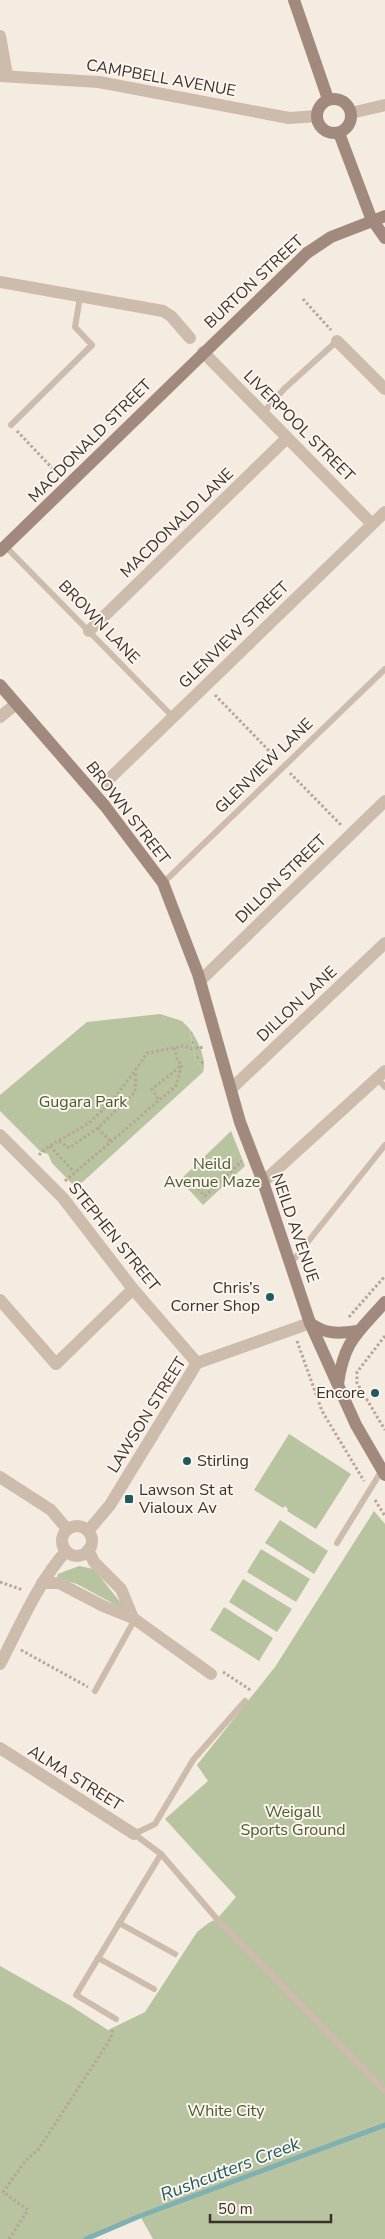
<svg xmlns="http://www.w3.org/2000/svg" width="385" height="2239" viewBox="0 0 385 2239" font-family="'Nunito Sans',sans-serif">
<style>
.green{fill:#b8c4a0}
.garden{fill:url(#garden-dots)}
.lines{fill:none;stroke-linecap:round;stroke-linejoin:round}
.stream{stroke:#7fb0b2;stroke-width:5}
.path{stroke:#b9a596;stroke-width:3;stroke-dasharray:2.5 2.5;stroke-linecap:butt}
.lane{stroke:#cdbbac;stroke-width:6}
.street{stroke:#cdbbac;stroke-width:12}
.secondary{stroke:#a18a7d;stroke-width:12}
.secondary-bridge{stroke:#a18a7d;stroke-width:12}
.poi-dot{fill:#1f5a5e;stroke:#fbf5ee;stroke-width:2}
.labels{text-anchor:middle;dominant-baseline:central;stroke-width:4;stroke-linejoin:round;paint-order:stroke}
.street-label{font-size:16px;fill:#3b302b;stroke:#fbf5ee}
.park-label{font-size:16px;fill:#4a5a2e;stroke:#fbf5ee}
.poi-label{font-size:16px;fill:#3b302b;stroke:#fbf5ee;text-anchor:end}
.water-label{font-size:18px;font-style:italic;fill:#1f5a5e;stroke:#fbf5ee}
</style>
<defs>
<pattern id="garden-dots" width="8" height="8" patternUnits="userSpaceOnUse" patternTransform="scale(1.25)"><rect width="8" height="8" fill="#b8c4a0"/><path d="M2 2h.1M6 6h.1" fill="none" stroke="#97a083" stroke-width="1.8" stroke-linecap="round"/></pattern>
</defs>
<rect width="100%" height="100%" fill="#f4ebe1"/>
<g class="green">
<path d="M160,1014L182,1021L189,1028L195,1057L203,1072L76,1188L52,1163L48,1154L41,1152L0,1111V1095L87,1022Z"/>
<path d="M231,1131L245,1166L203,1205L180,1180Z"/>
<path d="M289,1434L351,1474L316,1529L287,1511L288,1509L285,1506L283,1508L254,1490Z"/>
<path d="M374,1511L385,1524V2239H153L140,2216L90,2239H0V1966L71,2006L108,2030L145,2012L197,1932L210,1922L217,1919L236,1897L165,1819L208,1781L197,1765L275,1667Z"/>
<path d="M280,1520L328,1551L314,1574L265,1543Z"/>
<path d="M261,1549L310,1579L296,1602L247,1572Z"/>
<path d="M79,1566L94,1569L124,1607L123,1609L77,1584L57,1578L58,1574Z"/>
<path d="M243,1579L292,1609L277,1632L229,1602Z"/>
<path d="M224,1607L273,1638L259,1661L210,1630Z"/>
</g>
<path class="garden" d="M189,1028C197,1038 207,1059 203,1072L195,1057Z"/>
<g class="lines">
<path class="stream" d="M86,2239L140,2216L385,2125"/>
<g class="path">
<path d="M303,299L331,330"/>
<path d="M17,431L56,472"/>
<path d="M215,695L277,759"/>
<path d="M290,773L341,825"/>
<path d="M158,1099L152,1089L181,1066"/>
<path d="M98,1128L110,1141"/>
<path d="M59,1141L69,1148L98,1128L135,1092L136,1072"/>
<path d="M50,1146L74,1172"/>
<path d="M39,1155C53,1140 75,1134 91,1121C113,1102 131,1077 147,1053L183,1046L192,1049L204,1047"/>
<path d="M65,1181L176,1086L182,1065L178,1061L174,1048"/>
<path d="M191,1181L205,1196L242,1161"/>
<path d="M349,1317L385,1276"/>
<path d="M385,1336L357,1372V1383L385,1430"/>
<path d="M297,1341L322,1411L364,1481"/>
<path d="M375,1500L385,1516"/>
<path d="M0,1582L23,1590"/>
<path d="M21,1650L88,1687"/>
<path d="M223,1672L249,1689V1691"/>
<path d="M9,2239L28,2210L3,2192L26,2160L38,2150L111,2038L113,2029"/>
</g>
<g class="lane">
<path d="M263,413L284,389L337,341"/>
<path d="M11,425L92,345L75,327L80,297"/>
<path d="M6,547L173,717"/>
<path d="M163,883L385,669"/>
<path d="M377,1078L385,1087"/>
<path d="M291,1263L385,1145"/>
<path d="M337,1543L382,1470"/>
<path d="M95,1691L135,1619"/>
<path d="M245,1701L193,1760L155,1824L134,1834L161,1854L217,1919L385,2091"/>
<path d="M119,1923L175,1954"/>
<path d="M98,1958L154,1989"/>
<path d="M116,2019L76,1995L161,1854"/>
</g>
<g class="street">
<path d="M0,36L7,75"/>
<path d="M0,76L99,82L289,118L317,116"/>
<path d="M351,113L385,105"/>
<path d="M0,282L163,311L171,316L190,338"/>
<path d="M337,341L385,389"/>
<path d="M203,352L372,524"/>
<path d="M89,631L287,438"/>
<path d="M0,717L16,704"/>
<path d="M106,782L385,512"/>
<path d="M200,981L385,801"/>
<path d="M231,1089L385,943"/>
<path d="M0,1135L63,1198L133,1289L197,1363"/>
<path d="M263,1182L385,1071"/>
<path d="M0,1300L56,1364L133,1289"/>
<path d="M0,1477L51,1510L67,1529"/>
<circle cx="77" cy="1541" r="15"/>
<path d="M88,1531L110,1505L197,1363L310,1323"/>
<path d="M88,1550L94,1562L121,1589L133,1618"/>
<path d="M42,1583H59L103,1606L133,1618L211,1674"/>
<path d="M0,1664C20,1626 37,1584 66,1551"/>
<path d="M0,1748L134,1834"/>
</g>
<g class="secondary">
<path d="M294,0L328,99"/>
<circle cx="334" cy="116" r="17"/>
<path d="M339,133L371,218L385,238"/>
<path d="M0,551L307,253"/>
<path d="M0,685L105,806L163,883L198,974L240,1122L263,1182L310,1323L356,1425L385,1475"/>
<path d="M310,1323C325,1334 338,1334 357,1331"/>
<path d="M338,1384C344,1340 358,1333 385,1302"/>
</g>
<path class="secondary-bridge" d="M307,253L331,237L385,216"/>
</g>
<g class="poi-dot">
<circle cx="270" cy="1297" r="5"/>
<circle cx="375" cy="1393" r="5"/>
<circle cx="187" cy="1461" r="5"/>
<rect x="124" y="1494" width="10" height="10" rx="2.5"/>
</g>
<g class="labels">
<g class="street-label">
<text transform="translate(161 78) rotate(10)">CAMPBELL AVENUE</text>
<text transform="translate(254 282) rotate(-43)">BURTON STREET</text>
<text transform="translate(299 426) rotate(45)">LIVERPOOL STREET</text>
<text transform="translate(90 441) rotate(-45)">MACDONALD STREET</text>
<text transform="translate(177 523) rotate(-44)">MACDONALD LANE</text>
<text transform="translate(99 622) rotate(46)">BROWN LANE</text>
<text transform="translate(234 635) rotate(-44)">GLENVIEW STREET</text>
<text transform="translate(264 766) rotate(-44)">GLENVIEW LANE</text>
<text transform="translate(128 813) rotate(52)">BROWN STREET</text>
<text transform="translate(281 879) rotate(-44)">DILLON STREET</text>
<text transform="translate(297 1004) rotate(-43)">DILLON LANE</text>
<text transform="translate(295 1228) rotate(71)">NEILD AVENUE</text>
<text transform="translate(114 1237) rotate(51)">STEPHEN STREET</text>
<text transform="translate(147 1415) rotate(-58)">LAWSON STREET</text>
<text transform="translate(75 1778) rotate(32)">ALMA STREET</text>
</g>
<g class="park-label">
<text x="83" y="1102">Gugara Park</text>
<text x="212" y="1164">Neild<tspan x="212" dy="18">Avenue Maze</tspan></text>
<text x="293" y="1812">Weigall<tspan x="293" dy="18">Sports Ground</tspan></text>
<text x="226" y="2111">White City</text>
</g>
<g class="poi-label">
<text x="260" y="1288">Chris’s<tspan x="260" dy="18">Corner Shop</tspan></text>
<text x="365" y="1393">Encore</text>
<text x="197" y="1461" text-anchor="start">Stirling</text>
<text x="139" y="1490" text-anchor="start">Lawson St at<tspan x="139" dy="18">Vialoux Av</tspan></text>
</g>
<g class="water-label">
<text transform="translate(230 2169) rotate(-21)">Rushcutters Creek</text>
</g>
</g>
<path d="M210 2214v8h121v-8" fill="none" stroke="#3b302b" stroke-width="2.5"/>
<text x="218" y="2214" font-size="15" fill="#3b302b" stroke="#fbf5ee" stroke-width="4" paint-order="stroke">50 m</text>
</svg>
